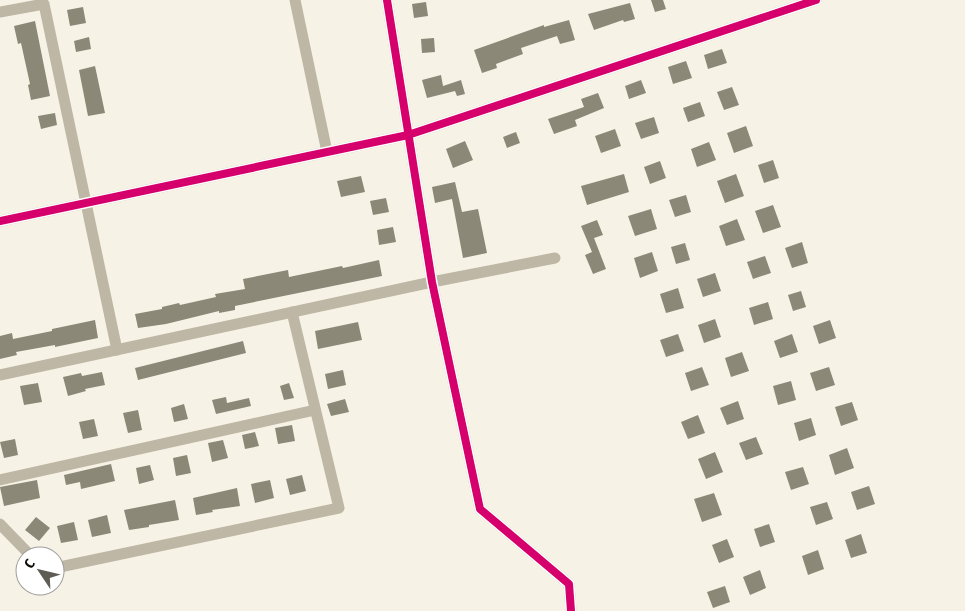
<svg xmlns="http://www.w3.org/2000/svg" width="965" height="611" viewBox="0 0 965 611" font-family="'Fira Sans Condensed',sans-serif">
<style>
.building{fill:#8c8877}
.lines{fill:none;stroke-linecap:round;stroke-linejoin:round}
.minor{stroke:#bfb7a5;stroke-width:11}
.cycleway-casing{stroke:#fff;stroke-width:11}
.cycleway{stroke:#d6006c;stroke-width:8}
</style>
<rect width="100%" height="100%" fill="#f6f3e6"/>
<g class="building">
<path d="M651,0H663L666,9L655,12Z"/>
<path d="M426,2L428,16L414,18L412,4Z"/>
<path d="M630,3L635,19L624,22L623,20L594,30L588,14Z"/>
<path d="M83,7L86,23L70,26L67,10Z"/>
<path d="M569,20L575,40L560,44L557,36L521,48L523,54L496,64L497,68L482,73L474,50L544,25V27Z"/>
<path d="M35,21L50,96L31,100L28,85L30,84L21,43L18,44L14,26Z"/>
<path d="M89,37L91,49L76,52L74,41Z"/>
<path d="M434,38L435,52L422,53L421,39Z"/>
<path d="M722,49L727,63L708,69L704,55Z"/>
<path d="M686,61L692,78L673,84L668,67Z"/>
<path d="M95,66L105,113L88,116L79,70Z"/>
<path d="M441,75L443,86L461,80L465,94L457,96L455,91L427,98L422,80Z"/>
<path d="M641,80L646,93L629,99L625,86Z"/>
<path d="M732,87L739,105L724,110L717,92Z"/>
<path d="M598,93L604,108L575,120L577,126L554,134L548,119L584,107L581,99Z"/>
<path d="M700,102L705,116L688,122L683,108Z"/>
<path d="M55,113L57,125L41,129L38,116Z"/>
<path d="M654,117L659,133L641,139L635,123Z"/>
<path d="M746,126L753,146L734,153L727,133Z"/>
<path d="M615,129L621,146L601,153L595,136Z"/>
<path d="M516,132L520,143L507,148L503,137Z"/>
<path d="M465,141L473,160L453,168L446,149Z"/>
<path d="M709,142L716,160L697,167L691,149Z"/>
<path d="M773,160L779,178L764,183L758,165Z"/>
<path d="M660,161L666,178L650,184L644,167Z"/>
<path d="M624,174L629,192L587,205L581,186Z"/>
<path d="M736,174L744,196L725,203L717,181Z"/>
<path d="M361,176L365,192L341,197L337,181Z"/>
<path d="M455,182L462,212L478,209L487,253L463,258L452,199L435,203L432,187Z"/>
<path d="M686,195L691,212L675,217L669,200Z"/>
<path d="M386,198L389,212L373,215L370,201Z"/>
<path d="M773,205L781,227L763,233L755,211Z"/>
<path d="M651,209L657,229L635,236L628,216Z"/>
<path d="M737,219L745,240L726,246L719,226Z"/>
<path d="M597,220L603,235L594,238L606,269L593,274L585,255L592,252L581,226Z"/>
<path d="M393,227L396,242L379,245L377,230Z"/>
<path d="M802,242L808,263L792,268L785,248Z"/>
<path d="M685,243L690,260L676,264L671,247Z"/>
<path d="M652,252L658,271L640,278L634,258Z"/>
<path d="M765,256L771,273L753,279L747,262Z"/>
<path d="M379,260L382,276L235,306V310L219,313V311L166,324L138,328L135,314L162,309V307L179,303L180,305L216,297L215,294L245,289L243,279L288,270L289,277L342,266L343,268Z"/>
<path d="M715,273L721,291L703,297L697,279Z"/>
<path d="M678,288L684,308L666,313L660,294Z"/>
<path d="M801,291L806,307L793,311L788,295Z"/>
<path d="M768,302L773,319L754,325L749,308Z"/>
<path d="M715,319L721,337L704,343L698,325Z"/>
<path d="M95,320L98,338L55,347V345L16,352L17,355L0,359V336L12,333L13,339L52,331V329Z"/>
<path d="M830,320L836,338L819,344L813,326Z"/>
<path d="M358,322L362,340L318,349L315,331Z"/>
<path d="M678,334L684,351L666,357L660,340Z"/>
<path d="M792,334L798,352L780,358L774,341Z"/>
<path d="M243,341L246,353L138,380L135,368Z"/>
<path d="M742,352L749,371L731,377L725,358Z"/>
<path d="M702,367L709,385L691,391L685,373Z"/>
<path d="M829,367L835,385L816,391L810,373Z"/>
<path d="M343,370L346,385L328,389L325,374Z"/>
<path d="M102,372L105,385L85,389L86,391L68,396L63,377L81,373L82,376Z"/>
<path d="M791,381L796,400L778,405L773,386Z"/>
<path d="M38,383L42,402L24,405L20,386Z"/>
<path d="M289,383L294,398L284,400L280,386Z"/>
<path d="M226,397L227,403L249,398L251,406L216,414L212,400Z"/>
<path d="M345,399L349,412L331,416L327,404Z"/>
<path d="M738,401L744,419L727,425L720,408Z"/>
<path d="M852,402L858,420L841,426L835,407Z"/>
<path d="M184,404L188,419L174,422L171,408Z"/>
<path d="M138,410L142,430L128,433L123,413Z"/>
<path d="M698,415L705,433L688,439L681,422Z"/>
<path d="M811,418L816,435L799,441L794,423Z"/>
<path d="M94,419L98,436L83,439L79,422Z"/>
<path d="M292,425L295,441L278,444L275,428Z"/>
<path d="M255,432L259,446L245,449L242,435Z"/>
<path d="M756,437L763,454L746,460L739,443Z"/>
<path d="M15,439L18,455L4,458L0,442Z"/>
<path d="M223,440L228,458L212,462L208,443Z"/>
<path d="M847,448L854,468L835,475L829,455Z"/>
<path d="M715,452L723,472L706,479L698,459Z"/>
<path d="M187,455L191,473L176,476L173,458Z"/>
<path d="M111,464L115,481L81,489L80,482L66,485L64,475Z"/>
<path d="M150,465L154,480L139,484L136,468Z"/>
<path d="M803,467L809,484L791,490L785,472Z"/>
<path d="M302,475L306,491L290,495L286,479Z"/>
<path d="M37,480L40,498L4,506L0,487Z"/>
<path d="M270,480L274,498L255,503L251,484Z"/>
<path d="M869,486L875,504L857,510L851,492Z"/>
<path d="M237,488L240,506L212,510L213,512L196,515L193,498Z"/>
<path d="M714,493L722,515L702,522L694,499Z"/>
<path d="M175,500L179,520L149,525V527L129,530L124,510Z"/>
<path d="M827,502L833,519L816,525L810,507Z"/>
<path d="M107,515L111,533L92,537L88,520Z"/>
<path d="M36,517L50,528L39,541L25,530Z"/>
<path d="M74,522L78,540L61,543L57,526Z"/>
<path d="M769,524L775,542L760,547L754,529Z"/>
<path d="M861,534L867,553L851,558L845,540Z"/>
<path d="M727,539L734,557L719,563L712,545Z"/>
<path d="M818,550L824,569L808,575L802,556Z"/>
<path d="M760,570L766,588L750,595L743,577Z"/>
<path d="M725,586L730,602L713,608L707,592Z"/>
</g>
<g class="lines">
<g class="minor">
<path d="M295,0L327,152"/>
<path d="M387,0L432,282L480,509L569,584L571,611"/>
<path d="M0,12L44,4L117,350"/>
<path d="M0,221L408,135L816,0"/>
<path d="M0,375L432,282L555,258"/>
<path d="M0,480L315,410"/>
<path d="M0,524L31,556"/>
<path d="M55,568L339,508L292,312"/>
</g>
<g class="cycleway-casing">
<g id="cycleway">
<path d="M387,0L432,282L480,509L569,584L571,611"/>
<path d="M0,221L408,135L816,0"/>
</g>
</g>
<use href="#cycleway" class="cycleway"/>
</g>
<g transform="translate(40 571) rotate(305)"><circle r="24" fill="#ffffff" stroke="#9e9d9b"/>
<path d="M0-4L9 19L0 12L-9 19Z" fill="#5f5c54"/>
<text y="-8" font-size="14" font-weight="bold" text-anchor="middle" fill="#0d0b05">С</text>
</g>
</svg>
